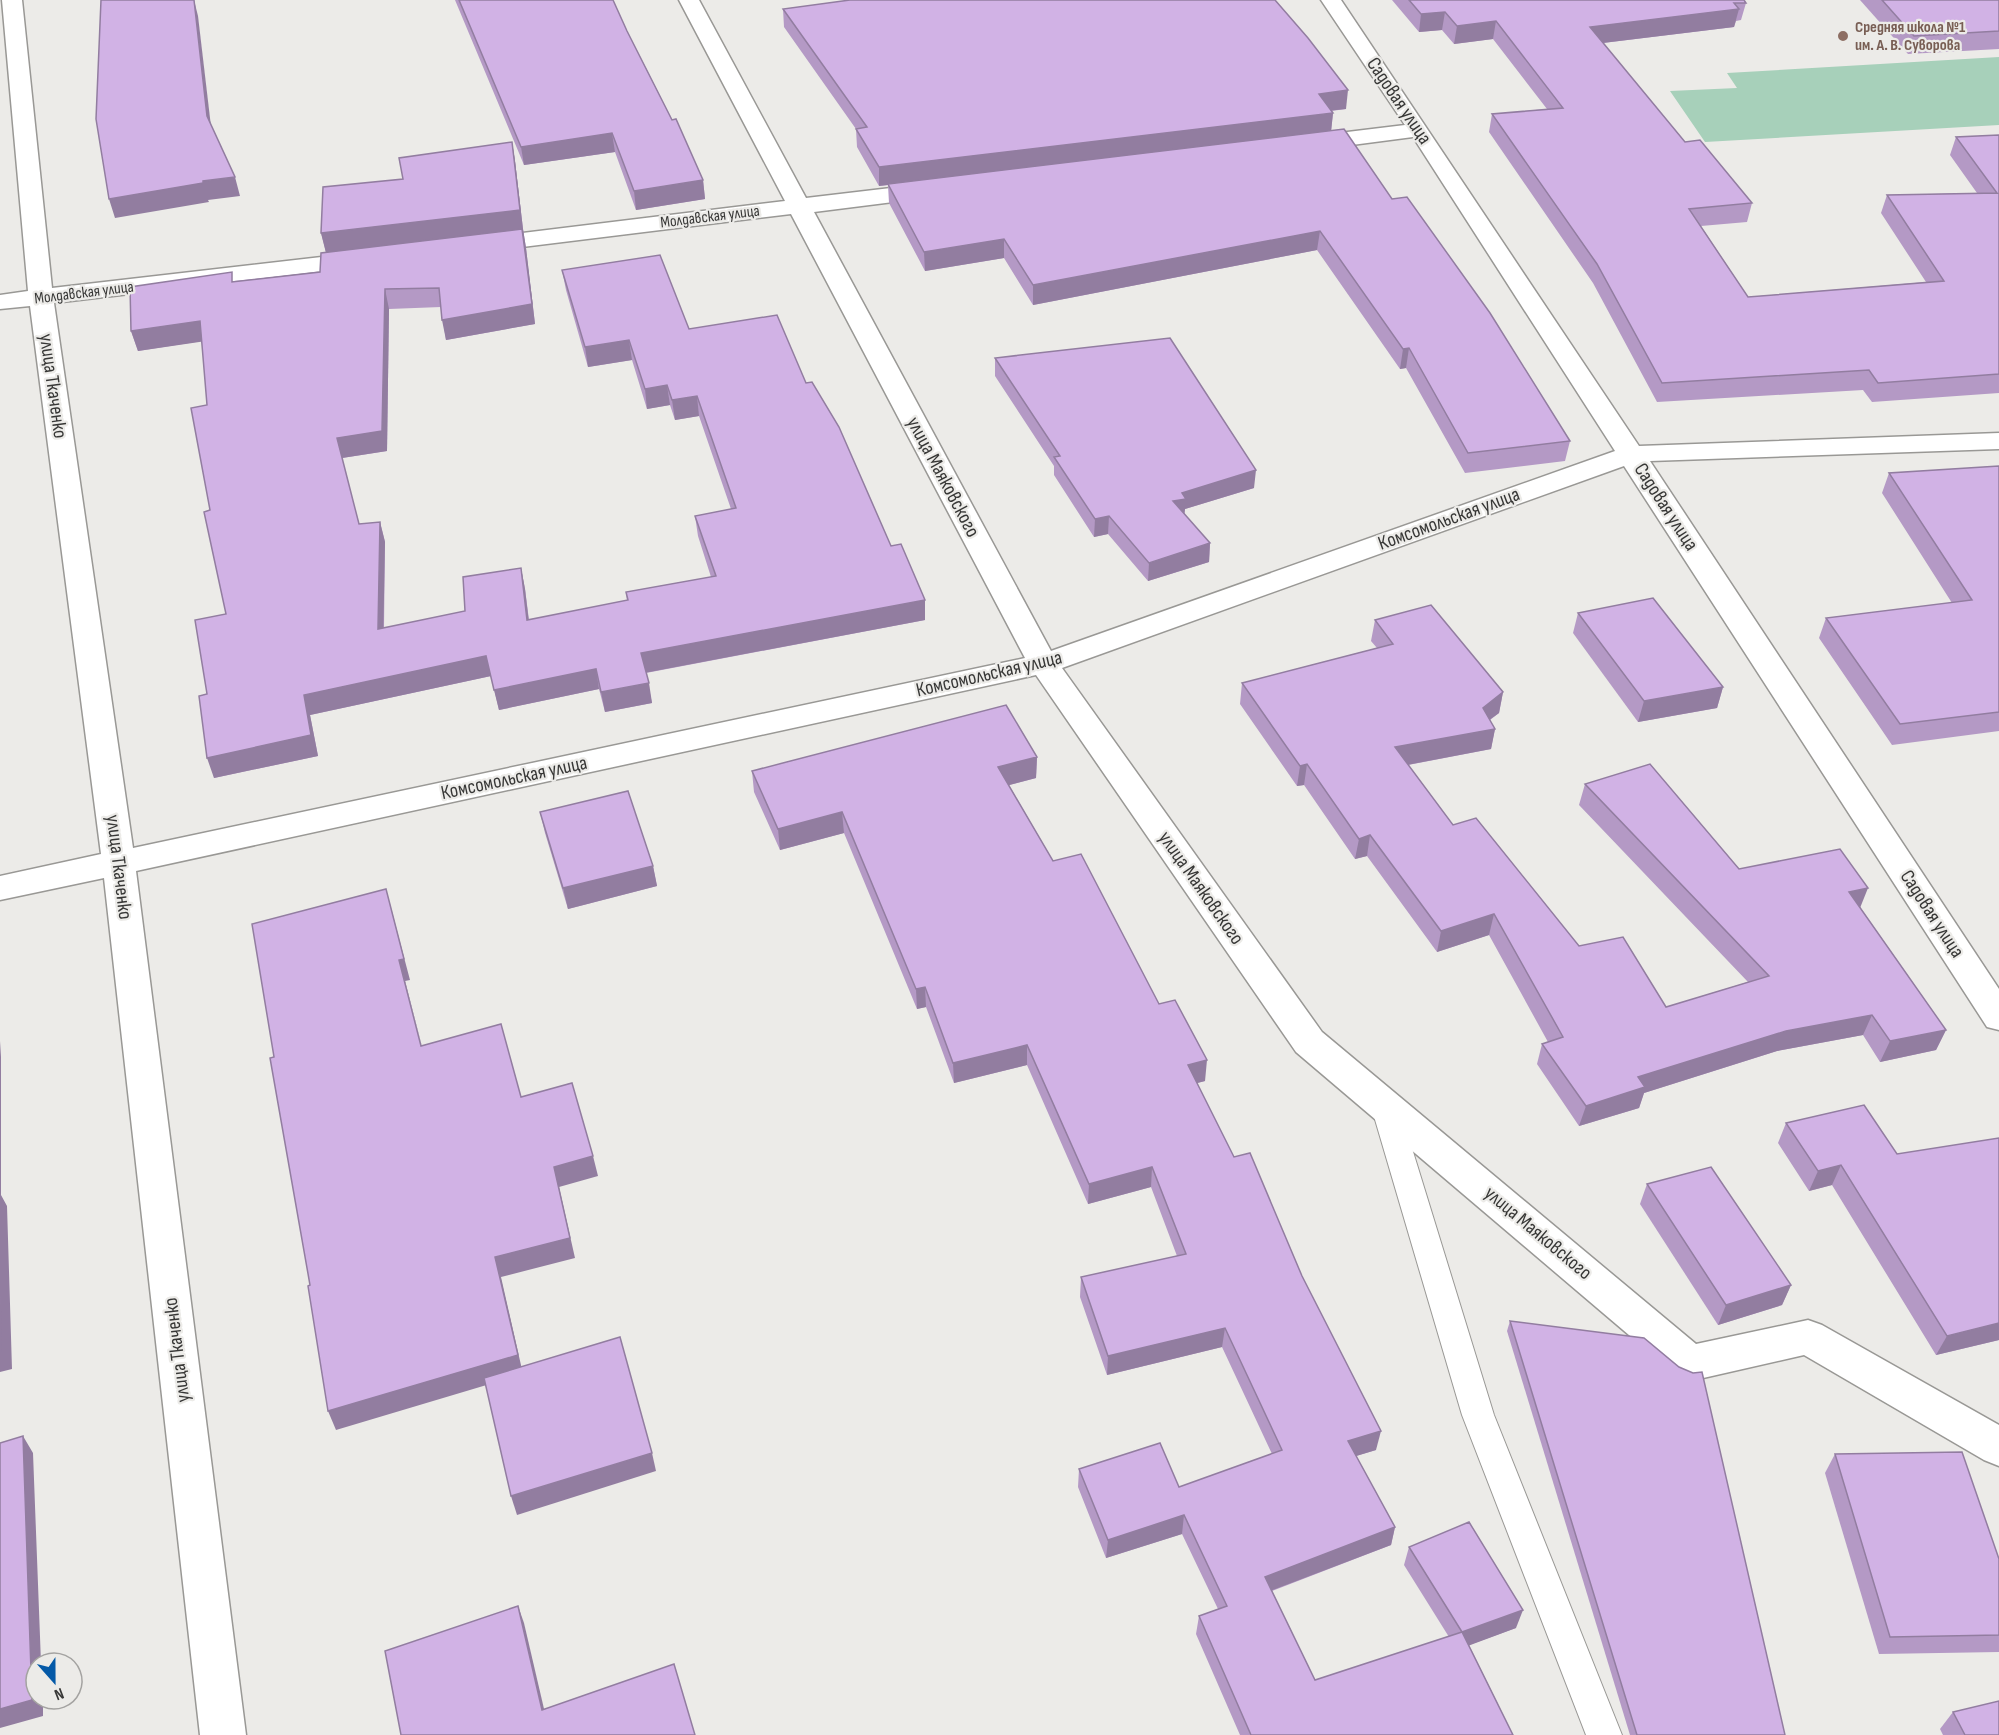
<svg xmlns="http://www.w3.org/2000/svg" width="1999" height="1735" viewBox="0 0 1999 1735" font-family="'Sofia Sans Condensed',sans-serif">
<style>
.green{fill:#a7d0ba}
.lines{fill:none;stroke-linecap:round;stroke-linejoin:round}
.service-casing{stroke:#999895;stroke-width:2}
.minor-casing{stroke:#999895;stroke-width:3}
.service{fill:#fff;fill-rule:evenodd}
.minor{fill:#fff;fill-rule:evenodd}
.wall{fill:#b499c5}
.shaded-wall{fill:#927da0}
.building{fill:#d1b2e5;stroke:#927da0;stroke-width:1.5}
.education-dot{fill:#8d6e63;stroke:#ecebe8;stroke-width:2}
.labels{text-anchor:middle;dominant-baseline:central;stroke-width:4.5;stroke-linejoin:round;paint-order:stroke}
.far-education-label{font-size:16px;font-weight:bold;fill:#785e54;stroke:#ecebe8;text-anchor:start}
.far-street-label{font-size:16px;fill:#373736;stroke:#ecebe8}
.street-label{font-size:20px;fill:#373736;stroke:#ecebe8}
</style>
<rect width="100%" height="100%" fill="#ecebe8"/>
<path class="green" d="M1999,57V125L1705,142L1670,91L1737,88L1727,73Z"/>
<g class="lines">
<g class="service-casing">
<path id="service" d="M1385,1095L1395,1098L1399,1106L1494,1415L1622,1735H1586L1462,1415L1371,1106L1375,1098Z"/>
</g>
<g class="minor-casing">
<path id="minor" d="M2,0H22L52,288L365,252L374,254L377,259L374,264L365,266L54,303L133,848L1025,658L791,214L481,252L473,250L469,245L473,240L481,238L785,201L679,0H699L806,198L933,183L941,185L945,190L941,195L933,197L814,212L1051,651L1615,451L1413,137L1306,151L1298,149L1295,144L1298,139L1306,137L1405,125L1321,0H1341L1639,446L1999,433V449L1650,461L1999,989V1030L1987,1027L1624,466L1062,668L1322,1032L1696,1344L1808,1320L1822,1325L1999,1425V1466L1984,1460L1804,1355L1690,1381L1676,1375L1296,1052L1036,675L136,871L246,1735H200L104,878L0,900V876L101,854L30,306L0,309V295L28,291Z"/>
</g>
<use href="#service" class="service"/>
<use href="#minor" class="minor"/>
</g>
<g class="wall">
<path d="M455,0H613L627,31L703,180L705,199L636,210L615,152L524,165Z"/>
<path d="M1392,0H1744L1746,3L1741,20L1736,21L1734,27L1603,43L1685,142L1752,203L1747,222L1701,226L1748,297L1926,282L1881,213L1887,195L1977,193L1950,155L1956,137L1999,135V393L1872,402L1863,390L1657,402L1593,283L1489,132L1492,114L1547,109L1493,39L1454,44L1442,30L1419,32Z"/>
<path d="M1860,0H1999V49L1908,54Z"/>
<path d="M783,9L1346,109L1331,111L1333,113L1331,131L1392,199L1570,441L1565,461L1465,473L1406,368L1400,369L1317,250L1033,305L1004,258L925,271L889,203L888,185L879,186L857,147L856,129L784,27Z"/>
<path d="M512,142L515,161L523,229L526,248L535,324L446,340L441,307L389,309L387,451L342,458L359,524L380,522L385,542L384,628L465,611L521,568L525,589L529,620L627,601L626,592L711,577L698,536L695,516L731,509L699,416L675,420L670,405L647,409L632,360L588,367L566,290L562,270L806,383L891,546L925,600V620L646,673L652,703L605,712L599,689L499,710L491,676L310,715L318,756L214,778L207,694L226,614L210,510L207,405L202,341L138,351L131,331L234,281L320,272L326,252L321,233L403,179Z"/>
<path d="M995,358L1254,488L1185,509L1184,515L1210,543L1209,562L1148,581L1108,534L1094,537L1054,475V466L995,376Z"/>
<path d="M1999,466V731L1892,745L1819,638L1826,618L1952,603L1882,493L1889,473Z"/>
<path d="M1578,613L1723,687L1717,708L1638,722L1573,633Z"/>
<path d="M1375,620L1503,692L1499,713L1490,720L1495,729L1491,749L1408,765L1453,825L1579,946L1666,1007L1748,982L1579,805L1585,784L1739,869L1860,907L1946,1030L1936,1050L1880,1062L1863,1035L1777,1051L1644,1093L1639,1108L1579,1126L1537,1064L1542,1044L1548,1042L1489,935L1437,952L1367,856L1355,859L1304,785L1297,786L1240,704L1242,683L1377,648L1371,641Z"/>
<path d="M1037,757L1036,778L1009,785L1053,861L1159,1004L1205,1081L1197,1083L1376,1450L1356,1456L1395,1527L1391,1545L1272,1591L1315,1680L1449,1637L1404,1565L1409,1547L1516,1628L1469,1645L1513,1735H1240L1196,1634L1199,1616L1218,1609L1182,1534L1106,1558L1078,1487L1079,1469L1179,1487L1272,1454L1222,1347L1107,1375L1080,1297L1081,1277L1177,1256L1151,1187L1088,1204L1027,1065L954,1083L926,1007L917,1009L844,833L780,850L754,792L752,771Z"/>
<path d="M540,812L653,866L657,886L568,909L545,833Z"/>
<path d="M1864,1105L1999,1340L1936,1355L1832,1185L1809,1191L1778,1143L1786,1123Z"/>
<path d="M1647,1184L1791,1285L1782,1305L1718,1325L1640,1204Z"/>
<path d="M1510,1321L1785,1735H1630L1507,1331Z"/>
<path d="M1835,1454L1999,1559V1652L1879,1654L1825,1473Z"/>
<path d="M1953,1712L1999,1735H1943L1940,1729Z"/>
</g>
<g class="shaded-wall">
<path d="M194,0L198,16L212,135L207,116Z"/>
<path d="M1739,9L1734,27L1586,45L1590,27Z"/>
<path d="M1445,12L1442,30L1419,32L1421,14Z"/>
<path d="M1496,21L1493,39L1454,44L1457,26Z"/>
<path d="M1348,90L1346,109L1317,112L1319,94Z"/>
<path d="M1333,113L1331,132L879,186V167Z"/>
<path d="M612,133L615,152L524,165L521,147Z"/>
<path d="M512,142L515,161L523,229L526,248L535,324L446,340L442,320L532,304L326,253L321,233Z"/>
<path d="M235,177L240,196L208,200L209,202L115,218L109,199L203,181Z"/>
<path d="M703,180L705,199L636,210L634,191Z"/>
<path d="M1320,231L1317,250L1033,305V285Z"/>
<path d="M1004,239V258L925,271L924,252Z"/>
<path d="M385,289L389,309L387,451L342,458L337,438Z"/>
<path d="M200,321L206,341L138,351L131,331Z"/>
<path d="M629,340L632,360L588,367L585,347Z"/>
<path d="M1409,348L1406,368L1400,369L1403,349Z"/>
<path d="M667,385L670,405L647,409L645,389Z"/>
<path d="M697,396L699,416L675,420L672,400Z"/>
<path d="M1256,470L1254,488L1185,509L1184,517L1173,501L1182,493Z"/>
<path d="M1109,516L1108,534L1094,537L1095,519Z"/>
<path d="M380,522L385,542L383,649L378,629Z"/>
<path d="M1210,543L1209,562L1148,581L1149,563Z"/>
<path d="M521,568L525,589L531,640L527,620Z"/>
<path d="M925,600V620L644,673L641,653Z"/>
<path d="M486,656L491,676L310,715L318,756L214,778L207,758L304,695Z"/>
<path d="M596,669L599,689L499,710L494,690Z"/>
<path d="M649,683L652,703L605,712L601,692Z"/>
<path d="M1723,687L1717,708L1638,722L1644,701Z"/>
<path d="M1503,692L1499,713L1478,728L1483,708Z"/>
<path d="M1495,729L1491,749L1391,768L1395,747Z"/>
<path d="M1037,757L1036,778L998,788V767Z"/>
<path d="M1307,764L1304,785L1297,786L1300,766Z"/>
<path d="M842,812L844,833L780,850L778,829Z"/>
<path d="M1370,835L1367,856L1355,859L1359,839Z"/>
<path d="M653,866L657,886L568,909L563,888Z"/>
<path d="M1868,888L1860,908L1849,892Z"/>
<path d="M386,889L410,980L405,981L427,1066L399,960Z"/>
<path d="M1494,914L1489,935L1437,952L1441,931Z"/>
<path d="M925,987L926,1007L917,1009L916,989Z"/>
<path d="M1872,1015L1863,1035L1777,1051L1644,1093L1639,1108L1579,1126L1586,1106L1638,1077L1786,1031Z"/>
<path d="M1946,1030L1936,1050L1880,1062L1890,1041Z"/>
<path d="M0,1041L1,1057V1195L7,1206L12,1369L0,1372Z"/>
<path d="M1027,1045V1065L954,1083L953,1063Z"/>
<path d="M1207,1060L1205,1081L1186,1086L1188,1065Z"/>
<path d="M593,1156L598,1176L559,1187L575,1258L501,1277L523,1374L336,1430L328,1411L495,1257L554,1167Z"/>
<path d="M1841,1165L1832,1185L1809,1191L1818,1171Z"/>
<path d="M1152,1167L1151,1187L1088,1204L1089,1184Z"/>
<path d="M1791,1285L1782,1305L1718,1325L1726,1305Z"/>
<path d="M1999,1323V1340L1936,1355L1947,1336Z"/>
<path d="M1225,1328L1222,1347L1107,1375L1108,1356Z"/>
<path d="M1381,1431L1376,1450L1343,1460L1348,1441Z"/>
<path d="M23,1436L33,1453L41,1663H36V1699H43V1716L0,1728V1709Z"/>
<path d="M652,1453L656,1471L517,1515L511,1496Z"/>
<path d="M1184,1515L1182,1534L1106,1558L1108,1540Z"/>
<path d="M1395,1527L1391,1545L1262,1594L1265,1577Z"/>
<path d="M518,1606L524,1623L548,1726L542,1710Z"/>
<path d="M1523,1610L1516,1628L1457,1650L1462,1632Z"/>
</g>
<g class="building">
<path d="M101,0H194L207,116L235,177L203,181V183L109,199L96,119Z"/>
<path d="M459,0H613L627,31L672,120L676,119L703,180L634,191L612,133L521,147Z"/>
<path d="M850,0H1275L1308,38L1348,90L1319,94L1333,113L879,167L856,129L867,127L783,9Z"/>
<path d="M1409,0H1744L1746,3H1734L1739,9L1590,27L1685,142L1700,140L1752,203L1689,209L1748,297L1944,281L1887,195L1997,193L1956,137L1999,135V374L1878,383L1869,370L1662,383L1597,264L1492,114L1563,108L1496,21L1457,26L1445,12L1421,14Z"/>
<path d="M1882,0H1999V31L1914,36Z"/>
<path d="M1344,129L1392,199L1407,197L1490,313L1570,441L1468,453L1409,348L1403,349L1320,231L1033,285L1004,239L924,252L888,184Z"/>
<path d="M512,142L520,210L321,233L323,187L403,179L399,158Z"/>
<path d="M522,229L532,304L442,320L439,288L385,289L382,431L337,438L359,524L380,522L378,629L465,611L463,577L521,568L527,620L628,600L626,592L716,576L695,516L736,508L697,396L672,400L667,385L645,389L629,340L585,347L562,270L660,255L689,329L777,315L806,383L812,382L839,427L891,546L901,544L925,600L641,653L649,683L601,692L596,669L494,690L486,656L304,695L311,735L207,758L199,696L207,694L195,620L226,614L204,512L210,510L191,408L207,405L200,321L131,331L130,287L232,272V282L320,272L321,253Z"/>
<path d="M1170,338L1256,470L1182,493L1186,499L1173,501L1210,543L1149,563L1109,516L1095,519L1054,457L1060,456L995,358Z"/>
<path d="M1999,466V712L1900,724L1826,618L1972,600L1889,473Z"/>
<path d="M1653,598L1723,687L1644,701L1578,613Z"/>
<path d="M1431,605L1503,692L1483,708L1495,729L1395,747L1453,825L1476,818L1579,946L1623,937L1666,1007L1769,976L1585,784L1650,764L1739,869L1840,849L1868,888L1849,892L1946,1030L1890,1041L1872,1015L1786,1031L1638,1077L1645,1087L1586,1106L1542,1044L1563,1037L1494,914L1441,931L1370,835L1359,839L1307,764L1300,766L1242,683L1393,644L1375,620Z"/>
<path d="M1006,705L1037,757L998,767L1053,861L1081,854L1159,1004L1175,1000L1207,1060L1188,1065L1234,1157L1250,1153L1302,1276L1381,1431L1348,1441L1395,1527L1265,1577L1315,1680L1462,1632L1513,1735H1251L1199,1616L1227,1606L1184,1515L1108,1540L1079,1469L1160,1443L1179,1487L1282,1450L1225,1328L1108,1356L1081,1277L1186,1254L1152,1167L1089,1184L1027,1045L953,1063L925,987L916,989L842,812L778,829L752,771Z"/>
<path d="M628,791L653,866L563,888L540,812Z"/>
<path d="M386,889L404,959L399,960L421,1046L501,1024L521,1097L572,1083L593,1156L554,1167L570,1238L495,1257L518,1355L328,1411L308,1286L310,1285L270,1058L274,1057L252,924Z"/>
<path d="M1864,1105L1897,1154L1999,1138V1323L1947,1336L1841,1165L1818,1171L1786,1123Z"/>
<path d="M1711,1167L1791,1285L1726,1305L1647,1184Z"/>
<path d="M0,1294L1,1351L0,1352Z"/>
<path d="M1510,1321L1644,1338L1679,1367L1693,1373L1702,1372L1785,1735H1637Z"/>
<path d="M620,1337L652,1453L511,1496L484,1378Z"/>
<path d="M23,1436L32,1700L0,1709V1443Z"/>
<path d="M1962,1452L1999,1559V1635L1890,1637L1835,1454Z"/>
<path d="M1469,1522L1523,1610L1462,1632L1409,1547Z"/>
<path d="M518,1606L542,1710L674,1664L695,1735H401L385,1651Z"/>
<path d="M1999,1701V1735H1965L1953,1712Z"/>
</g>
<circle class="education-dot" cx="1843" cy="36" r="6"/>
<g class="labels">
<g class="far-education-label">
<text x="1855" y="27">Средняя школа №1<tspan x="1855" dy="18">им. А. В. Суворова</tspan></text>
</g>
<g class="far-street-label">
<text transform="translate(710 217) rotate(-7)">Молдавская улица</text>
<text transform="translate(84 293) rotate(-7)">Молдавская улица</text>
</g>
<g class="street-label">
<text transform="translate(1399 101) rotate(56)">Садовая улица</text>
<text transform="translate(53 386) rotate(82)">улица Ткаченко</text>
<text transform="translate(943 477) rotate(62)">улица Маяковского</text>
<text transform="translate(1666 507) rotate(57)">Садовая улица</text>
<text transform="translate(1449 519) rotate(-20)">Комсомольская улица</text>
<text transform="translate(989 674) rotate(-13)">Комсомольская улица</text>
<text transform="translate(514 778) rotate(-12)">Комсомольская улица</text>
<text transform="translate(119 867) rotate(83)">улица Ткаченко</text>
<text transform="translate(1201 888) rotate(55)">улица Маяковского</text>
<text transform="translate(1932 914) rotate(57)">Садовая улица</text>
<text transform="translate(1538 1233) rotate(40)">улица Маяковского</text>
<text transform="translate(177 1350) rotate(-97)">улица Ткаченко</text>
</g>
</g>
<g transform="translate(54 1681) rotate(159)"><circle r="28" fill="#ecebe8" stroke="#a4a3a1" stroke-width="1.5"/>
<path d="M0-4.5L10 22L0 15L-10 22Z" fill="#0459a7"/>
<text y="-9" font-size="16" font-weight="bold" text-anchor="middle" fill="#373736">N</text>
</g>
</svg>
